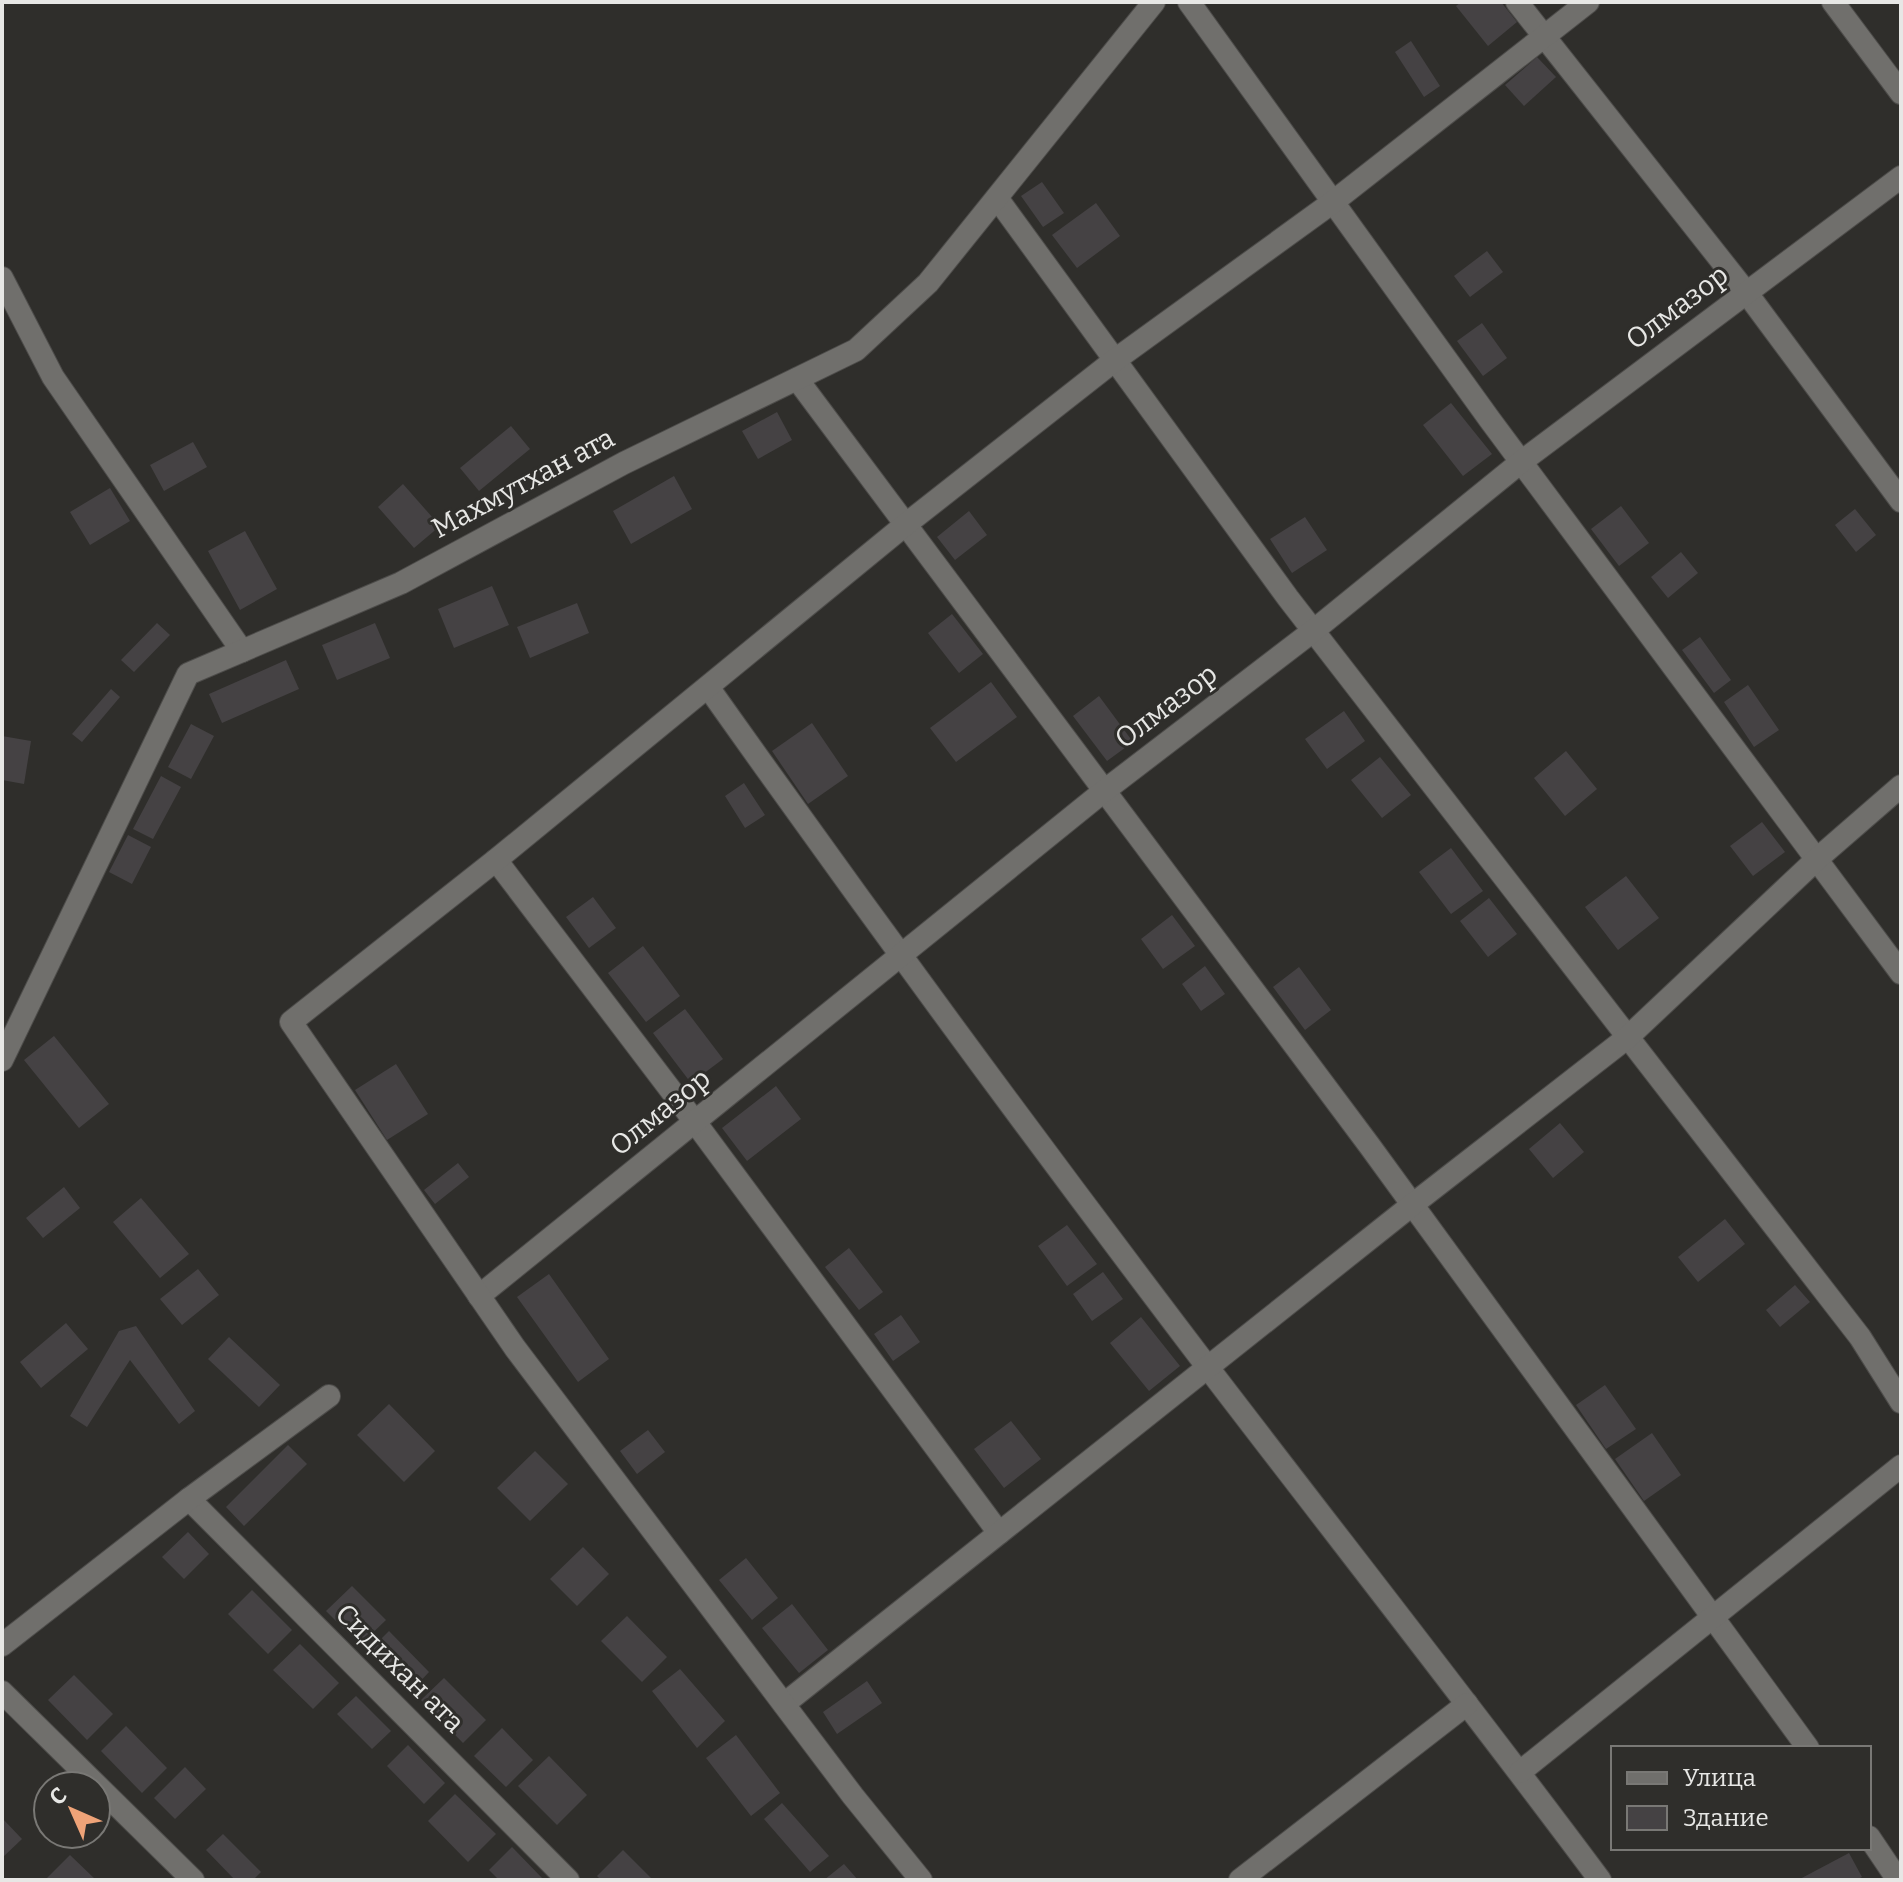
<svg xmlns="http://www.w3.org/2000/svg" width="1903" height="1882" viewBox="0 0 1903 1882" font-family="Bitter,serif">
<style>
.building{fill:#454244}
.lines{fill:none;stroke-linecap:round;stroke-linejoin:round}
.street-casing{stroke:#4d4c4a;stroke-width:24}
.street{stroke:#706f6c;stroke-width:22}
.labels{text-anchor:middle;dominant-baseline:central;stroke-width:6;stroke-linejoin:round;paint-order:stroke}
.street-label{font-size:28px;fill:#e7e7e5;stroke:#2f2e2b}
</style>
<rect width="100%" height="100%" fill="#2f2e2b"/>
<g class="building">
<path d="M1461,2H1501L1517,22L1488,46L1456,6Z"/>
<path d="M1411,41L1440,86L1424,97L1395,52Z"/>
<path d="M1537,57L1556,77L1524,106L1505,85Z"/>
<path d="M1042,182L1064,213L1043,227L1021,196Z"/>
<path d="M1096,203L1120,236L1077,268L1052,235Z"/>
<path d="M1487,251L1503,272L1470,297L1454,276Z"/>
<path d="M1482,323L1507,358L1483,376L1457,341Z"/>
<path d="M1451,403L1492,454L1463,476L1423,425Z"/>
<path d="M777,412L792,440L758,459L742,431Z"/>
<path d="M511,426L530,449L479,491L460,468Z"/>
<path d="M193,442L207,467L164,491L150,465Z"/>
<path d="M674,476L692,509L631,544L613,511Z"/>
<path d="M403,484L440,526L414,548L378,507Z"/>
<path d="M110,488L130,521L90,545L70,512Z"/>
<path d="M1621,506L1649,543L1619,566L1591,529Z"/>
<path d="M1855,509L1876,535L1856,552L1835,525Z"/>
<path d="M969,511L987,535L955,560L937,537Z"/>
<path d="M1305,517L1327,550L1292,573L1270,539Z"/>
<path d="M245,531L277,589L240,610L208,551Z"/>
<path d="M1681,552L1698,573L1668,598L1651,577Z"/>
<path d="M492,586L509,625L454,648L438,609Z"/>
<path d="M577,603L589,633L530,658L517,627Z"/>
<path d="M952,614L983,654L959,673L928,633Z"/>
<path d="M157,623L170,635L134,672L121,660Z"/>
<path d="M375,623L390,658L337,680L322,645Z"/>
<path d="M1700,637L1731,680L1714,693L1682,650Z"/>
<path d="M286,660L299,689L222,723L209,694Z"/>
<path d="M991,682L1017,717L956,762L930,728Z"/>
<path d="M1748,685L1779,730L1754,747L1724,702Z"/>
<path d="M111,689L120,697L82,742L72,734Z"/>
<path d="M1099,696L1133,742L1107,761L1073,716Z"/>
<path d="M1344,711L1365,741L1327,769L1305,739Z"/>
<path d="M812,723L848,776L808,804L772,751Z"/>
<path d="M191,724L214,736L191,779L168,767Z"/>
<path d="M2,736L31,741L24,784L2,780Z"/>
<path d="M1566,751L1597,789L1565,816L1534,778Z"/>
<path d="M1380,757L1411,795L1382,818L1351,780Z"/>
<path d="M161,776L181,787L153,839L133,829Z"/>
<path d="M744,783L765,815L745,828L725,796Z"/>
<path d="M1762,822L1785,852L1753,876L1730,846Z"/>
<path d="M128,835L151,847L132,884L109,872Z"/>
<path d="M1451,848L1483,891L1451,914L1419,872Z"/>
<path d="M1626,876L1659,918L1618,950L1585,907Z"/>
<path d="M593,897L616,928L589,948L566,917Z"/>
<path d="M1489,898L1517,934L1488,957L1460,921Z"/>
<path d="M1172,915L1195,946L1163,969L1141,939Z"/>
<path d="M643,946L680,996L646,1022L608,973Z"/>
<path d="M1205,966L1225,994L1201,1011L1182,984Z"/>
<path d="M1299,967L1331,1010L1305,1030L1273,987Z"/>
<path d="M685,1009L723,1059L691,1083L653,1033Z"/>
<path d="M54,1036L109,1104L79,1128L24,1060Z"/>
<path d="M396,1064L428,1114L387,1140L355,1090Z"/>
<path d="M776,1086L801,1119L747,1161L722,1128Z"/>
<path d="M1560,1123L1584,1152L1553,1178L1529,1149Z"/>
<path d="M458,1163L469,1177L435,1204L424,1190Z"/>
<path d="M64,1187L80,1208L43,1238L26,1218Z"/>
<path d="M141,1198L189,1254L160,1278L113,1222Z"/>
<path d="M1725,1219L1745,1244L1698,1282L1678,1257Z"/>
<path d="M1067,1225L1097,1264L1067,1286L1038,1246Z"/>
<path d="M849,1248L883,1292L859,1310L825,1267Z"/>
<path d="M198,1269L219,1295L182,1325L160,1299Z"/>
<path d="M1103,1272L1123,1299L1092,1321L1073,1294Z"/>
<path d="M549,1274L609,1359L578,1382L517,1297Z"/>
<path d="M1795,1285L1810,1302L1780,1327L1766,1310Z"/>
<path d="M901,1315L920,1342L893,1361L874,1334Z"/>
<path d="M1141,1317L1180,1366L1149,1391L1110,1343Z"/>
<path d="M66,1323L88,1349L41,1388L20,1362Z"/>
<path d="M136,1326L195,1411L179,1424L130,1360L87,1427L70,1416L119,1331Z"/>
<path d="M229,1337L280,1385L259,1407L208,1359Z"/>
<path d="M1605,1385L1636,1429L1606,1449L1576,1405Z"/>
<path d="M389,1404L435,1451L404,1482L357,1435Z"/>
<path d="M1011,1421L1041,1459L1004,1488L974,1449Z"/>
<path d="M648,1430L665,1452L637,1474L620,1451Z"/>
<path d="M1652,1433L1681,1475L1644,1501L1615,1459Z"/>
<path d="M288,1445L307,1464L244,1526L226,1507Z"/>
<path d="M535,1451L568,1484L530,1521L497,1488Z"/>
<path d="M188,1532L209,1554L184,1579L162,1557Z"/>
<path d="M583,1547L609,1574L577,1606L550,1579Z"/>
<path d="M746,1558L778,1598L752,1620L719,1580Z"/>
<path d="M352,1586L386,1620L360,1645L326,1611Z"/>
<path d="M252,1590L292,1630L268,1654L228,1614Z"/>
<path d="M792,1604L828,1650L799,1673L762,1628Z"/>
<path d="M627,1616L667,1657L642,1682L601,1641Z"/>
<path d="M389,1631L429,1672L413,1689L372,1648Z"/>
<path d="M300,1644L339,1683L313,1709L273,1670Z"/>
<path d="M680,1669L725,1721L697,1748L652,1691Z"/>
<path d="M74,1675L113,1714L87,1740L48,1700Z"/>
<path d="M444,1678L486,1720L463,1743L421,1700Z"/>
<path d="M867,1681L882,1703L837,1734L823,1712Z"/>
<path d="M356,1696L391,1731L372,1749L337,1714Z"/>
<path d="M126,1726L167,1768L142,1793L101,1751Z"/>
<path d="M502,1728L533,1760L506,1787L474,1756Z"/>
<path d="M736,1735L780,1793L751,1816L706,1758Z"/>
<path d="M408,1745L445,1783L424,1804L387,1766Z"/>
<path d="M549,1756L587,1795L557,1825L518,1786Z"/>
<path d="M185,1767L206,1789L175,1819L154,1798Z"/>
<path d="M455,1794L496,1834L468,1862L428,1821Z"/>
<path d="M782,1803L829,1856L810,1872L764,1819Z"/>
<path d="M2,1818L22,1839L2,1858Z"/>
<path d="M223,1834L261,1872L253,1880H235L206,1850Z"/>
<path d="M512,1847L544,1880H499L489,1870Z"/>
<path d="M623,1850L653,1880H601L597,1876Z"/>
<path d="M1849,1853L1862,1877L1856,1880H1798Z"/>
<path d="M70,1855L96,1880H45Z"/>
<path d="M844,1864L858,1880H824Z"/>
</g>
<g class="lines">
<g class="street-casing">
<g id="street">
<path d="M1189,2L1490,420L1901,973"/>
<path d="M1517,2L1746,292L1901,501"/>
<path d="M1833,2L1901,93"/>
<path d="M997,198L1288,598L1860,1337L1901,1402"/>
<path d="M2,278L53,377L242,651"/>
<path d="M797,379L1369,1145L1808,1748"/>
<path d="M708,687C871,917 1038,1144 1209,1369C1339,1539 1472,1708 1600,1880"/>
<path d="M496,860L695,1122L999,1533"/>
<path d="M2,1060L188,674L401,583L624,463L856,350L928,283L1154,2"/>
<path d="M479,1296L1104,791L1313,631L1521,462L1901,177"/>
<path d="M189,1499L568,1880"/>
<path d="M2,1645L189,1499L329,1396"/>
<path d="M2,1692L193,1880"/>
<path d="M784,1704L1412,1205L1628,1037L1817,859L1901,786"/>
<path d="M1520,1772L1901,1466"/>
<path d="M1869,1837L1898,1880"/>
<path d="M921,1880L853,1796L515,1348L291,1022L496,860L905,525L1115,360L1333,202L1588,2"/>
<path d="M1240,1880L1467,1704"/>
</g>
</g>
<use href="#street" class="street"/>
</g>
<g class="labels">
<g class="street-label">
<text transform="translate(1677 307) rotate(-37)">Олмазор</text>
<text transform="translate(523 483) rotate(-28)">Махмутхан ата</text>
<text transform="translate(1166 706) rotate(-37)">Олмазор</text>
<text transform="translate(660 1112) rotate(-39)">Олмазор</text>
<text transform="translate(400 1668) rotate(45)">Сидихан ата</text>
</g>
</g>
<rect width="1903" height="1882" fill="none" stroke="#e7e7e5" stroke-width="8"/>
<rect x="1611" y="1746" width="260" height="104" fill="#2f2e2b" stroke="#797875" stroke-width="2"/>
<rect x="1627" y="1772" width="40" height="12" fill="#706f6c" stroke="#797875" stroke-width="2"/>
<text x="1683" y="1786" font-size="24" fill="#e7e7e5">Улица</text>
<rect x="1627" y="1806" width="40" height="24" fill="#454244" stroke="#797875" stroke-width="2"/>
<text x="1683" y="1826" font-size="24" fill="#e7e7e5">Здание</text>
<g transform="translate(72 1810) rotate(315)"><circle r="38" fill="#2f2e2b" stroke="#797875" stroke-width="2"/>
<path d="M0-6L14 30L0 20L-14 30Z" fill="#efa378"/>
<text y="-12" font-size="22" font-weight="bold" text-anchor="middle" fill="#e7e7e5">С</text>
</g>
</svg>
